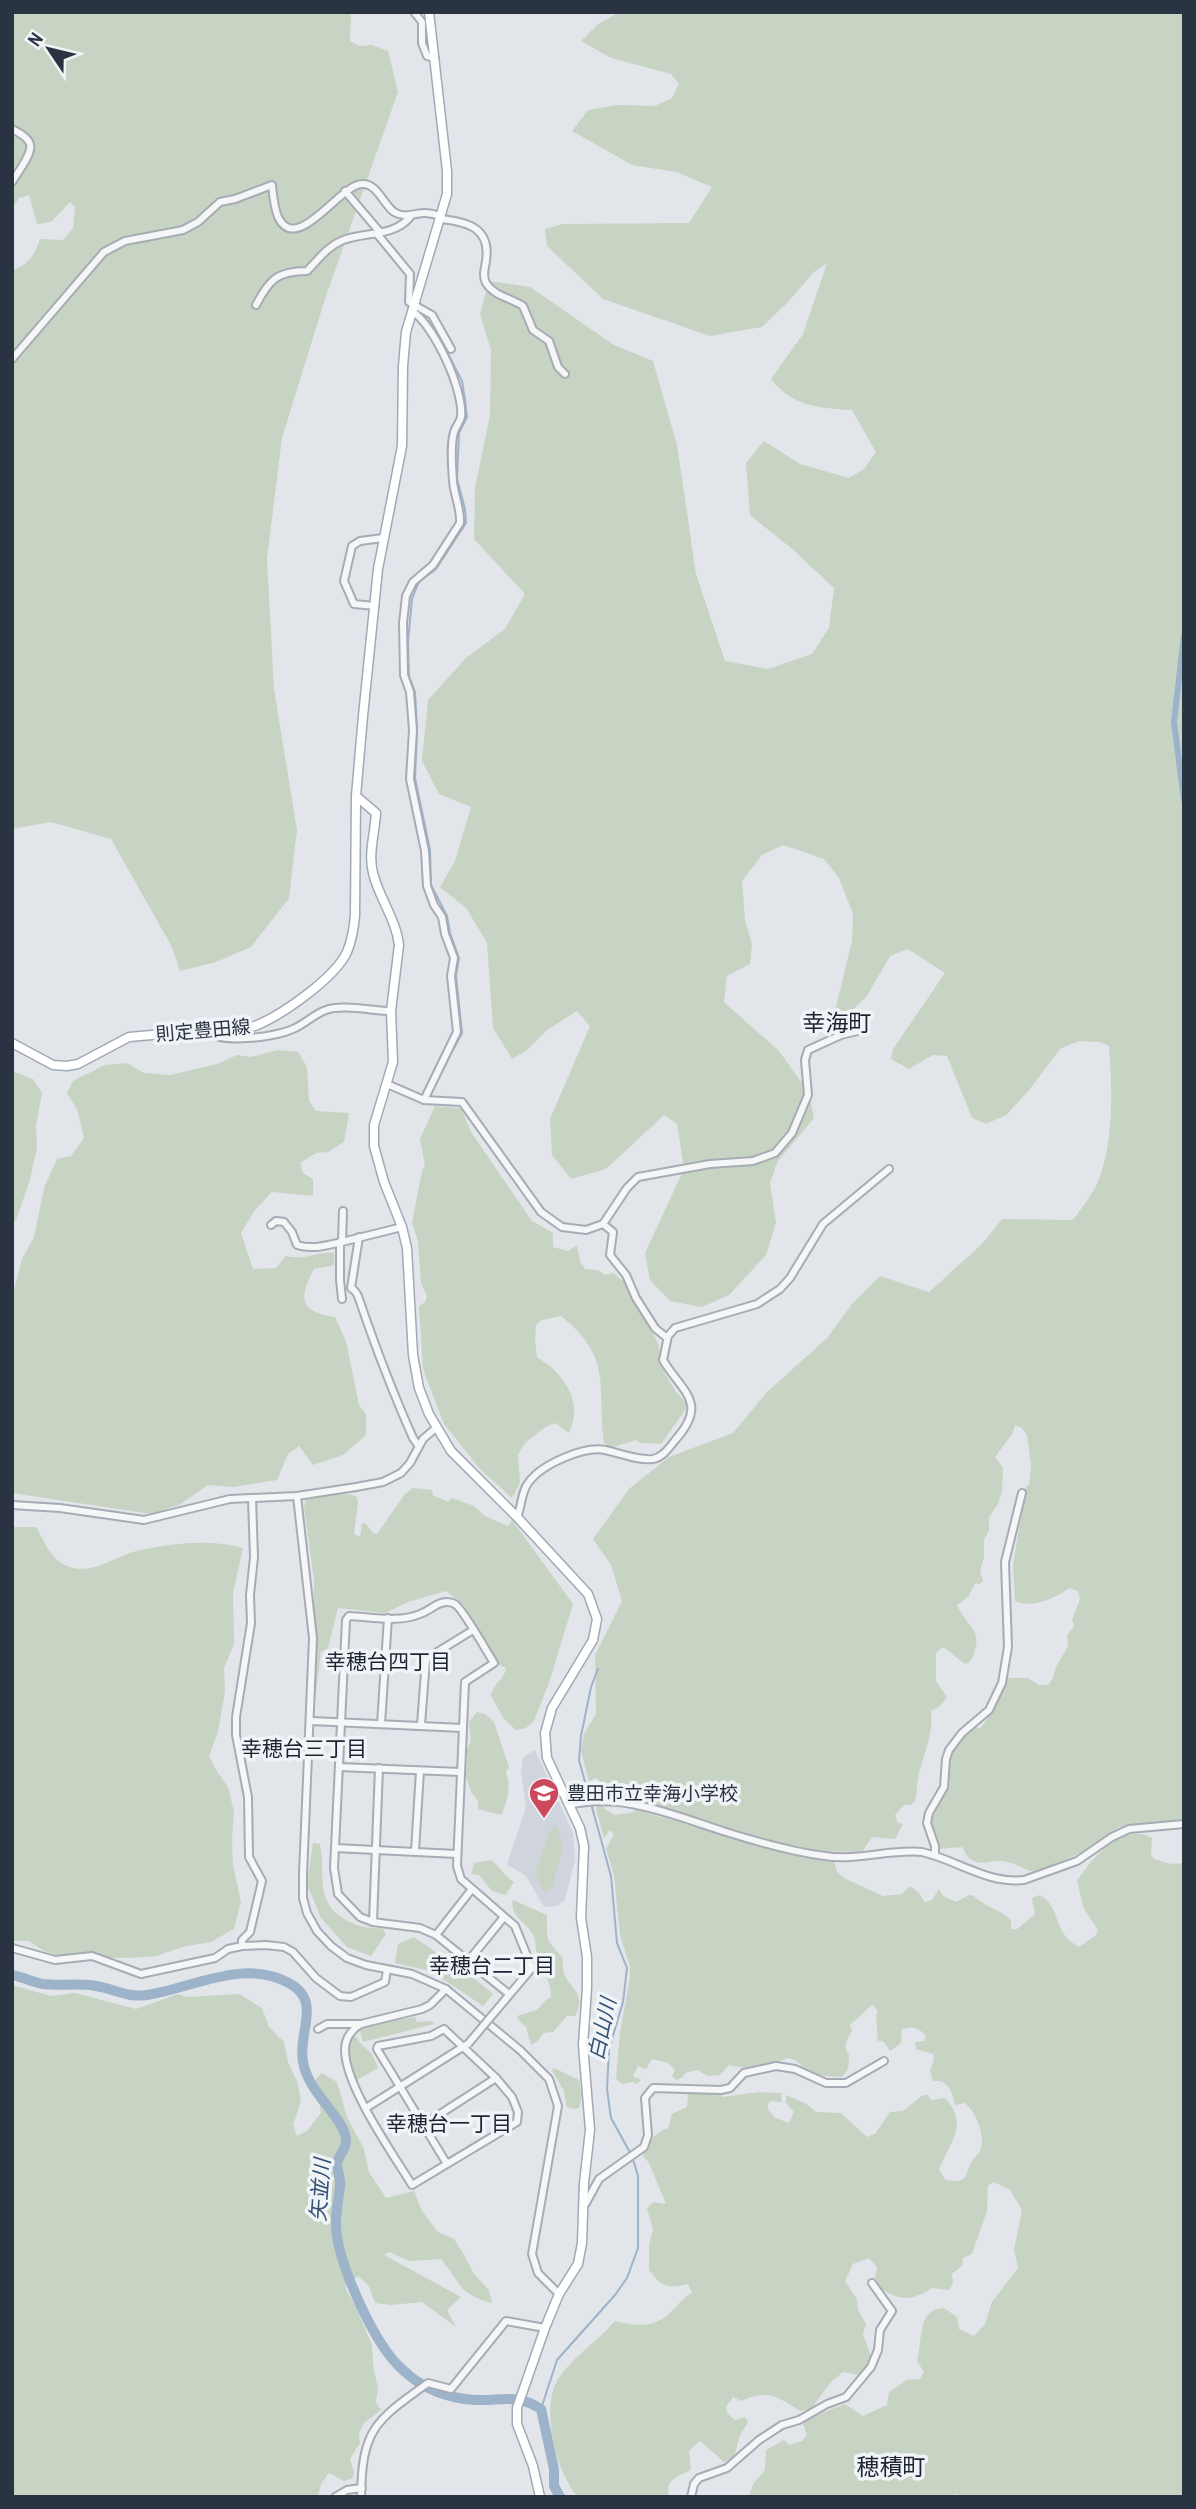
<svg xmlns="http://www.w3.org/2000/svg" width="1196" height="2509" viewBox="0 0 1196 2509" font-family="'Archivo Narrow','Noto Sans JP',sans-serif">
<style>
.built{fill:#d0d4dc}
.green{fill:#c7d4c3}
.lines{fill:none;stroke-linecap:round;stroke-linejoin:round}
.stream{stroke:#9db3c9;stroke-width:2}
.canal{stroke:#9db3c9;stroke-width:6}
.river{stroke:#9db3c9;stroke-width:10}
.minor-casing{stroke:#a7acb4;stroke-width:10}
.major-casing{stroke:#a1a9b6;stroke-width:11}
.minor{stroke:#f4f6f8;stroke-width:6}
.major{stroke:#fff;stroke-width:8}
.minor-bridge-casing{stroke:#a7acb4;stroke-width:10;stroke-linecap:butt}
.minor-bridge{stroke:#f4f6f8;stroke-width:6}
.labels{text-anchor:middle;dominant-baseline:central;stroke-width:7;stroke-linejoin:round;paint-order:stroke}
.street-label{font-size:19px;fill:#2a3342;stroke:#f1f4f7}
.poi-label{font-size:19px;fill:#2a3342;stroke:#f1f4f7;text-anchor:start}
.neighbourhood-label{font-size:21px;fill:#1c2433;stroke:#f1f4f7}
.water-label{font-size:21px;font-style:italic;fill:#345275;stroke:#f1f4f7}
.quarter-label{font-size:23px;fill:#1c2433;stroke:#f1f4f7}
</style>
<rect width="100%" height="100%" fill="#e2e5ea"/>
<path class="built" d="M535,1750L573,1833L575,1860L565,1900L557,1906L544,1907L526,1876L507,1864L526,1808L521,1772L523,1757Z"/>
<g class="green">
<path d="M12,12H351L350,41L359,46L372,45L388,51L398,92L325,299L282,438L267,559L274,689L297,830L289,898L251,947L216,962L180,971L172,947L111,839L51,822L12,829V270C28,266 35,254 40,239L63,240L73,228L75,207L70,202L51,222L37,224L29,195L19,198L12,208Z"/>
<path d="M620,12H1184V1819L1119,1827L1089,1849L1037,1872C1026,1872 1015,1861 1000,1861C990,1860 981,1866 972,1860C967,1858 965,1851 962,1847L940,1849C935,1839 928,1830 930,1818C931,1809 939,1802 942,1793C951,1763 946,1747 975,1726L979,1729C991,1719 999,1693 1007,1678H1028L1039,1685H1048L1053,1678L1056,1667L1068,1646L1067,1635L1074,1626L1072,1620L1080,1599L1078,1591L1070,1588C1054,1598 1033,1609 1015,1601L1013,1565L1022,1511L1021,1500L1023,1491L1029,1484L1031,1465L1027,1435L1022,1428L1015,1425L1012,1434L995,1457L1003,1468L1002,1492L998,1504L989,1517V1531L984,1540V1557L980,1571L983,1581L979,1584L975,1583L968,1597L957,1605C969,1631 986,1630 970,1662L965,1664L943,1647L936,1653V1681L947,1697L940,1706L931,1711C934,1735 923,1755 918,1778C916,1787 918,1793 915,1801L911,1805H904L895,1815L898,1823L903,1824L895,1839L872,1837L862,1852L815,1851L768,1840L683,1814L611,1795L597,1778L589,1781L581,1751L584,1734L596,1714L595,1655L622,1601L611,1565L593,1539L629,1489L669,1457L733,1433L766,1393L827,1338L852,1304L880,1276L929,1292L982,1244L1002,1219L1073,1220C1084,1205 1096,1190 1101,1173C1114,1133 1112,1086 1109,1046L1100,1042L1079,1041L1060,1049L1029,1090L1006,1115L986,1124L972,1118L947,1056L933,1055L909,1069L891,1059L893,1049L945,973L908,949L890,956L867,996L842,1020L833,1019L852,941L853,914L839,878L824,859L783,845L762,855L742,881L745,920L752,944L750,964L727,976L724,1002L779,1051L809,1093L814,1118L778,1161L770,1183L776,1223L766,1255L729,1295L702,1307L670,1301L650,1280L645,1253L684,1169L677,1124L664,1115L606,1169L571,1179L552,1155L550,1119L590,1026L577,1011L547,1030L527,1050L512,1059L493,1028L487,943L466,908L440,887L455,861L471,807L439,794L422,761L428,700L466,658L505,629L525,594L474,539L475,488L490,415L491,350L480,314L489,281L530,287L614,345L653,361L677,445L696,574L725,661L768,669L812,654L829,628L834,588L791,548L750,515L746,463L764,441L800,464L849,478L864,469L876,452L852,410C819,408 793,407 771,379L803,334L827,263L814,272L788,302L762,327L710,336L603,299L547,246L545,229L563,224L689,223L712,187L676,172L632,165L572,131L588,110L617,105L655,106L672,98L679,84L671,74L611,58L581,41L598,24Z"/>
<path d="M277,1050L298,1052L307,1067L309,1101L316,1111L349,1113L344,1142L328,1152L316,1153L300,1163L303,1173L313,1179V1196L272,1192L255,1210L241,1233L253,1269L276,1268L286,1256C306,1261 315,1251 334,1253V1265L314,1269C298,1299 300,1312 335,1317L346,1341L359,1405L366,1414V1435L343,1455L313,1465L299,1446L288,1454L277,1480L233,1487L208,1485L179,1505L151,1514L12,1493V1297L22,1259L34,1237L44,1188L57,1159L71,1156L84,1138L77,1109L67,1093L73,1081L105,1065L127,1063L144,1073L170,1075L217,1064L237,1055L251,1057Z"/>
<path d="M12,1071L33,1079L42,1093L36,1126L37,1148L29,1183L16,1220L12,1224Z"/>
<path d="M435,1106L461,1108L471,1132L532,1221L553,1233V1247L568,1251L577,1245L580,1261L585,1269L598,1270L605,1275L613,1273L623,1281L635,1303L642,1312L658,1343L661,1364L665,1373L676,1392L686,1403V1409L661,1444L640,1443L636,1440L610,1448L604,1443C597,1384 613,1358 561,1316L542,1320L536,1325L535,1338L537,1357C564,1374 584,1401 569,1433L555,1423L544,1428L525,1443L518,1455L520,1483L512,1498L480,1469L444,1424L423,1369L419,1306L425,1302L427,1296L421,1283L418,1241L412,1223L422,1171L425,1166L420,1139Z"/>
<path d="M413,1488L432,1490L433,1495L448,1502L452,1498L474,1506L485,1516L508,1526L512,1520L573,1604L549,1683L534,1721L526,1728L516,1730L504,1719L491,1696C494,1682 505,1679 506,1668L497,1664L463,1604L446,1591L408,1602L385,1613L338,1608L328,1648L321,1652L315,1700L310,1702L314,1580L304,1508L306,1497L349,1494L357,1497L358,1503L354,1534L360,1537L362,1524L365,1523L373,1533L377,1534L405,1494Z"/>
<path d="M12,1527H36C42,1537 49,1555 60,1562C86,1581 115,1555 141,1550C174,1543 211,1539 243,1548L233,1593L234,1644L224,1668L225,1691L218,1732L209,1756L216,1770L228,1787L234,1812L232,1838L233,1865L241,1902L234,1929L211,1942L182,1947L157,1956L130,1958L65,1957L44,1951L29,1941H12Z"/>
<path d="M477,1712L485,1714L494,1722L509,1767L506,1772C511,1787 508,1801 501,1815L478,1809V1801L471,1792L466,1777L467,1750L471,1741L469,1722Z"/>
<path d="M600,1803L604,1804V1808L614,1815L630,1813L637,1810L786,1853L834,1861L837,1872L844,1878L883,1896L902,1894L910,1886L918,1892L925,1902L932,1900L939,1889L943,1896L956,1902L969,1895L974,1896C984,1907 1000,1909 1011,1920V1929H1017L1035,1914L1032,1898L1040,1895C1063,1909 1051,1932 1079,1947L1096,1935L1098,1930L1084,1909L1077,1881C1091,1859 1123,1821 1152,1838L1151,1855L1154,1859L1171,1864L1184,1863V2497H967L956,2494L952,2497H749L753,2484L765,2470L766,2450L784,2440L789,2445L802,2441L807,2435L802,2421L845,2404L863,2416L887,2405L889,2392L907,2380L920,2379L924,2372L917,2361C923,2342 916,2309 944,2308L957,2317L959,2329L974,2336L985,2324L992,2302L1018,2268L1014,2250L1022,2210L1010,2190L994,2182L988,2186L987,2211L972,2254L963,2258L962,2266L952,2274L953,2283L949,2290L932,2288C913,2300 901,2302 882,2289L875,2277L877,2267L869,2258L853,2264L845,2281L857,2299L858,2310L866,2324L863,2334L872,2358L866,2372L858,2375L843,2372L830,2383L811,2409L800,2411C777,2396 768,2389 741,2401L733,2397L726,2407L728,2414L735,2420L745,2417L748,2422L740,2435L734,2457L724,2462L700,2441L689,2451L691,2469C679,2478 665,2477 669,2497H578C556,2473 540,2408 558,2379C573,2356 597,2342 615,2321C640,2327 657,2328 675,2308C681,2301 684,2297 692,2293L688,2284C667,2289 662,2287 649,2270V2245L653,2229L647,2209L653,2202L666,2204L649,2163L643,2156C645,2143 656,2132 668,2128L672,2114L687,2107L688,2096L685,2091L719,2092L723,2097L759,2092L781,2093L782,2102L771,2101L768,2104V2110L776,2118L789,2123L794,2112L786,2103V2095L805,2103L816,2112L841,2113L867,2137L875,2134L890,2112L903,2111L923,2095H928L931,2100L945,2098C970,2126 949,2142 939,2170L946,2180C968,2184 964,2177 972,2161C974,2158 977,2156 979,2153C987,2137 977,2114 965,2103L955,2105C953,2093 948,2079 933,2081L930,2071L934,2059L933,2054L916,2049L915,2042L924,2041L926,2036C918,2027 913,2026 902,2029L901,2043L890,2051L883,2041H878L876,2016L878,2010L872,2005L850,2025L852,2031C847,2041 842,2045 849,2055C849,2065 849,2070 842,2077L813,2075L795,2060L788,2058L773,2064L751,2069L729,2065L720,2075L708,2076L697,2070L685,2073L683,2077L676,2080L672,2076L675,2070L668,2063L652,2059L646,2069L638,2066L633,2076L641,2080L637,2084L633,2082L622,2084L616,2079L620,2032L630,1978V1967L620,1935L614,1875L606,1849L614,1834L610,1830L604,1838L596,1809Z"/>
<path d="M556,1825C568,1846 557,1866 552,1888L545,1892L535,1873L549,1832Z"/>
<path d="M313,1843L320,1844C326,1873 314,1901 344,1919C356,1926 369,1929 382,1928L386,1934L371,1956L347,1947L321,1918L307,1884Z"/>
<path d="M491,1860C500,1867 505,1876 514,1882L506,1895L492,1891L479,1875L471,1874L474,1863Z"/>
<path d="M513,1900L547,1915C547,1943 545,1938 563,1958C563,1962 562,1966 563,1970C568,1989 588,1992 575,2016H567L553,2032L543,2033L538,2041L531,2045L526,2027L518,2020L517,2016L537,2010L545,2001L551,1997C551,1982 545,1974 539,1960C536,1953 536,1944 534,1937C529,1923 509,1918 513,1900Z"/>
<path d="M414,1937L476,1980L493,1994L483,2006L431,1971L395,1963L398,1944Z"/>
<path d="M12,1985L51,1996L75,1993L136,2009L178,1994L187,1997L239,1994L262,2008L269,2027L284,2042L288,2062L298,2084L301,2101L293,2125L297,2136L307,2131L321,2113L316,2079L322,2073L337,2082L347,2117L364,2149L369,2172L386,2198L414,2191L422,2211L438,2232L454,2239L463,2253L474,2274L489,2290L492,2303C459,2295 460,2282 441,2259L409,2261L389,2252L384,2255L461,2297L447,2310L456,2327L422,2302L391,2305L375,2303L369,2286L358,2276L346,2285V2290L356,2307L372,2345L373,2364L378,2389L376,2402L381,2410L364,2423L359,2433L360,2443L350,2459L354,2472L353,2478L344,2481L329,2473L321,2484L318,2497H12Z"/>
<path d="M415,2017L417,2022L432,2021L434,2024L363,2042L360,2031L365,2026Z"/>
<path d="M352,2035L357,2037L359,2042L372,2054L378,2068L353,2082L343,2058Z"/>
<path d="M554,2068L579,2080L582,2095L579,2108L574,2109L567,2107L564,2091L552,2070Z"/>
</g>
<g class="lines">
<g class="stream">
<path d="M439,1076L462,1033L456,976L459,958L450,933L447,916L431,885L430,850L415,778L417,730L415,692L409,676L408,642L412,599L417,586L420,581L436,569L466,523L465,509L457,479L459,433L467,417L465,400L462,381L447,352"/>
<path d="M429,1098L437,1081"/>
<path d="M541,2409L557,2360L615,2295L627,2278L638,2248V2176L632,2156L611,2118L607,2089L609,2049L623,2002L627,1968L617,1943L611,1876L579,1760L581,1736L591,1687L598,1669"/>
</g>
<path class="canal" d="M1184,635L1174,722L1184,800"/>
<path class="river" d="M12,1975C23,1977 32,1982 43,1984C60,1986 78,1983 96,1986C114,1989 128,1998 147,1995C192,1988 243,1959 287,1982C324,2000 297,2032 303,2062C308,2093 345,2118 346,2140C347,2149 338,2155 337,2164C337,2172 341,2178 340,2185C339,2199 335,2213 336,2228C339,2265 374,2345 403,2370C423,2389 447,2398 475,2400C503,2401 515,2393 541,2409L554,2469V2486L560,2497"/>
<g class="minor-casing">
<g id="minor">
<path d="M414,12L422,22V43L427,56L435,58"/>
<path d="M12,129C18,132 28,137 30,144C33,154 17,173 12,182"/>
<path d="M345,191L379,231L378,235L410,274L409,302L432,315L451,349"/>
<path d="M441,219C468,222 491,228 486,261C485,268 482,276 486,283C494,296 511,298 523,306L533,330L549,341L558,367L565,374"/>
<path d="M256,305C269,280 277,271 307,271C317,261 327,247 341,241C363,231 393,238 410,217"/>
<path d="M412,311C434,325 464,390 461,417C460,422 456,426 454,432C450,446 452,466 453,481C454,495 461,509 460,523L433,565L413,582L406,596L403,623L404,675L410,692L413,730L410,779L425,851L427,886L434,905L442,917L445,934L454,958L451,976L457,1032L424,1100"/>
<path d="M12,359L104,252L125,241L183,230L198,222L220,202L235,199L272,185C273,195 274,207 278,217C297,256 340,184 362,184C377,183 383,204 394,212C406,219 413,213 425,213C431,213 436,215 441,216"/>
<path d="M375,606L354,604L344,581L352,546L360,541L383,538"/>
<path d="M205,1030C219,1045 275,1037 293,1029C305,1024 314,1014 326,1010C342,1004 374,1011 391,1011"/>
<path d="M387,1084L424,1100L462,1102L541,1212L562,1227L586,1230L603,1224L627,1188L638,1177L710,1164L753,1161L775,1153L792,1133L808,1095L805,1060L808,1050L841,1035L866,1029"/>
<path d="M343,1211L342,1242L402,1227"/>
<path d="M603,1224L613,1232L610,1255L626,1275L636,1298L655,1328L667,1338"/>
<path d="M271,1225L276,1221L284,1222L292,1232L297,1245C313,1250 327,1245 342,1242"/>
<path d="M359,1237L351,1288C355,1291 356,1291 358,1296C374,1343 392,1391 413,1438L418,1445"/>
<path d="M340,1242V1280L342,1299"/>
<path d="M297,1496L313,1638L303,1874V1898L307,1913L317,1931L331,1946L347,1958L366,1965L412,1974L446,1989L520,2050L549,2079L558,2106L532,2254L538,2273L559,2294"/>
<path d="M12,1505L60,1508L144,1520L230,1499L297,1496L356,1487L383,1482L401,1473L410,1463L423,1439L436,1428"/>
<path d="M517,1517C522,1506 521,1491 529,1482C542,1464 584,1446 605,1450C619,1453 639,1461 653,1459C664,1457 670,1446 677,1438C708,1402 682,1392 663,1360L668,1336L675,1328L757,1304L780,1289L790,1278L823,1224L889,1169"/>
<path d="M311,1721L463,1728"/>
<path d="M381,1724L388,1618"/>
<path d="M421,1725L426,1659L473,1630"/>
<path d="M339,1767L461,1772"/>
<path d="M569,1805C623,1792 675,1816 726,1832C758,1842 793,1852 825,1856C857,1861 890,1849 922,1852C957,1860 987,1884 1024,1880L1077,1861L1112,1837L1129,1829L1184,1824"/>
<path d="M335,1848L457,1854"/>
<path d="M415,1851L420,1771"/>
<path d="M935,1855V1846L927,1823L929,1813L944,1787L946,1759L949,1750L962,1733L989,1710L1002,1683L1008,1647L1005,1562L1022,1493"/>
<path d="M373,1922L379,1768"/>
<path d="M436,1935L472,1889"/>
<path d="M242,1946V1940L250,1932L262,1881L249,1857L248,1797L236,1735V1717L251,1623L250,1595L254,1557L252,1498"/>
<path d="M12,1948L55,1960L92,1956L141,1974L215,1958L228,1949L242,1946L266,1945L284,1947L293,1952L316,1978L340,1996L351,1997L385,1982L387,1970"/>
<path d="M469,1960L504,1917"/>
<path d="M446,1989L430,2005L422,2009L361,2024C351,2030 345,2038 345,2050C345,2086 393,2154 412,2185L517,2122L518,2112L512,2097L496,2078L444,2029L431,2036L378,2046L377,2049L447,2164"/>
<path d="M505,2000L532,1968L515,1926L461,1879L457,1866L465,1682L494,1663C487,1652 463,1609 455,1604C441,1597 432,1610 420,1614C399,1623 371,1617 349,1616L346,1620L334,1868L338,1894L360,1917L373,1922L420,1928L436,1935L509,1994"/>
<path d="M318,2029L327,2024H361"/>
<path d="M366,2108L466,2045"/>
<path d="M423,2125L496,2078"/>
<path d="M586,2203L599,2179L644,2147L648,2135L645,2098L653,2088L721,2090L730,2088L744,2073L776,2066L795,2069L826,2083H846L884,2061"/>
<path d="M335,2497L347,2490L362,2488"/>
<path d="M361,2497C362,2429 375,2421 428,2383L451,2389L506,2321L545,2328"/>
<path d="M691,2497L694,2484L699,2478L727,2468L759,2440L782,2425L799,2420L827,2404L846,2397L871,2367L878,2350L880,2330L892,2311L872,2283"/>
</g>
</g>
<g class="major-casing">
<g id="major">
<path d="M356,796L376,813C375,832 368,854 373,873C379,898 396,919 399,945L391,1011L393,1062L374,1125V1146L384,1182L402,1227L407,1248L413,1355L419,1388L429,1414L451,1451L517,1517L588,1594L597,1619L593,1640L552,1708L545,1733L547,1758L580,1828L584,1846L581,1918L587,1957V1988L583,2045L590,2130L584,2183L582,2243L578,2264L559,2294L545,2328L517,2408V2424L533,2466L540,2497"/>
<path d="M12,1043L53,1065L67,1066L78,1064L129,1037L255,1026C282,1015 335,978 347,952C352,940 354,928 355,915L356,796L363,716L378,569L402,446L403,366L406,332L447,194V171L429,12"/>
</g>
</g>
<use href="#minor" class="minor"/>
<use href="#major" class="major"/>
<g class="minor-bridge-casing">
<path id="minor-bridge" d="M468,2044L505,2000"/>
</g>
<use href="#minor-bridge" class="minor-bridge"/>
</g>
<defs>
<g id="school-pin" transform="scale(1.575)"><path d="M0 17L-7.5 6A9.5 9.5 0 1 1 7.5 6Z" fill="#cd495e" stroke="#f1f4f7"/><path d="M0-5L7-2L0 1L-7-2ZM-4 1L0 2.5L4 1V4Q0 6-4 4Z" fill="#fff"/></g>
</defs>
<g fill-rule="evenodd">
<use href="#school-pin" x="544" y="1793"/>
</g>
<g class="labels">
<g class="street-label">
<text transform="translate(203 1030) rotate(-5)">則定豊田線</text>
</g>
<g class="poi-label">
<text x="567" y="1793">豊田市立幸海小学校</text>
</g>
<g class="neighbourhood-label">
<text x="388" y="1661">幸穂台四丁目</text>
<text x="304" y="1748">幸穂台三丁目</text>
<text x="492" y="1965">幸穂台二丁目</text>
<text x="449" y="2123">幸穂台一丁目</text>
</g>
<g class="water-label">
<text transform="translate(602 2029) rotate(-78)">白山川</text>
<text transform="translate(320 2190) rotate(-86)">矢並川</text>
</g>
<g class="quarter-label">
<text x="837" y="1022">幸海町</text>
<text x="891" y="2466">穂積町</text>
</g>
</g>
<rect width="1196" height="2509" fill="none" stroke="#2a3342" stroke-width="28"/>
<g transform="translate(49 49) rotate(305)" stroke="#f1f4f7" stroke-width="5" paint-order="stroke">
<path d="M0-5L12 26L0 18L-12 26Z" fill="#2a3342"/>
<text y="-10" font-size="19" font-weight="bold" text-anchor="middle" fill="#2a3342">N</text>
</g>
</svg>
